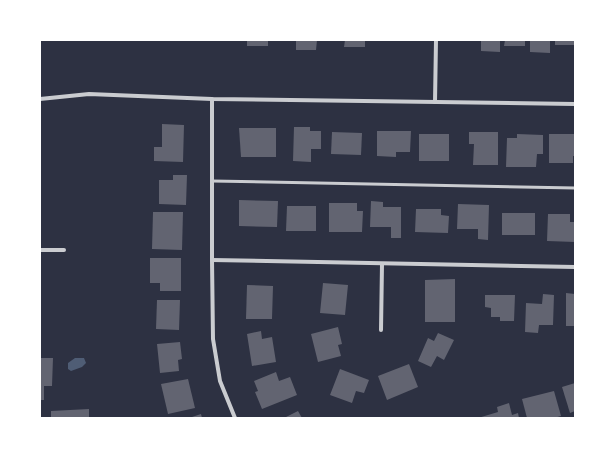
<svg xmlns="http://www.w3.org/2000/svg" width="615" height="458" viewBox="0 0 615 458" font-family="Cabin,sans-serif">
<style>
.water{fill:#4f5d75}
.building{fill:#626471}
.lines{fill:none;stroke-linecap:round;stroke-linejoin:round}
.service{stroke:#caccd0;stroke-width:3}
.minor{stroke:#caccd0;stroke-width:4}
</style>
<rect width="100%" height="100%" fill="#2d3142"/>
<path class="water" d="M75,358H84L86,363L82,367L71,371L68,369V363Z"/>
<g class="building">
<rect x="247" y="40" width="21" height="6"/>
<path d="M296,40H317L316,50H296Z"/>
<path d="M345,40H365V47H344Z"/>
<path d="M481,40H500V52L481,51Z"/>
<path d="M505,40H525V46H504Z"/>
<path d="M530,40H550V53L530,52Z"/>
<rect x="555" y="40" width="19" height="5"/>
<path d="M162,124L184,125L183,162L154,161V147H162Z"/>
<path d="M294,127H310V131H321V149H311V162L293,161Z"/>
<path d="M239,128H276V157H241Z"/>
<path d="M377,131H411L410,152H396V157L377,156Z"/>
<path d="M332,132L362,133L361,155L331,154Z"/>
<path d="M469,132H498V165H473L474,144H469Z"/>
<rect x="419" y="134" width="30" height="27"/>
<path d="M517,134L543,135V154H537L536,167H506L507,138H517Z"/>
<path d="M549,134H575V156H573V163H549Z"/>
<path d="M173,175H187L186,205L159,204V180H173Z"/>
<path d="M239,200L278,201L277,227L239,226Z"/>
<path d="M371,201L383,202V207H401V238H391V227H370Z"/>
<path d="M329,203H357V211H363L362,232H329Z"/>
<path d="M458,204L489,205L488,240L478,239V229H457Z"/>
<path d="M287,206H316V231H286Z"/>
<path d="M416,209H441V215L449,216L448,233L415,232Z"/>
<path d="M153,212H183L182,250L152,249Z"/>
<rect x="502" y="213" width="33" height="22"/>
<path d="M548,214H570V222H575V242L547,241Z"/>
<path d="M150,258H181V291H160V283H150Z"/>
<path d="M455,279V322H425V280Z"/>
<path d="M323,283L348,285L345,315L320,313Z"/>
<path d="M247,285L273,286L272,319H246Z"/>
<path d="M566,293L575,294V326H566Z"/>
<path d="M543,294L554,295L553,325H539L538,333L525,332L526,303L542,304Z"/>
<path d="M485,295H515L514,321H500V317H491V308L485,307Z"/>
<path d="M157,300H180L179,330L156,329Z"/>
<path d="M338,327L342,344L338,345L341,356L318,362L311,334Z"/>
<path d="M261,331L262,339L272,337L276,362L252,366L247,334Z"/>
<path d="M438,333L454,340L444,360L437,356L431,367L418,361L428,338L434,341Z"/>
<path d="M180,342L182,359L178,360L179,371L160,373L157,344Z"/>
<path d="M40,358H53L52,386H44V400H40Z"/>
<path d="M409,364L418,387L387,400L378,376Z"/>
<path d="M340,369L369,380L364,393L356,391L352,403L330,395Z"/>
<path d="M276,372L279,381L290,377L297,395L262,409L255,392L258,391L254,381Z"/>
<path d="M188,379L195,408L168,414L161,384Z"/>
<path d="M575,383V411L570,413L562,387Z"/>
<path d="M554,391L561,416L554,418H527L522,399Z"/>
<path d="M509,403L512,415L518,413L519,418H478L498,412L497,407Z"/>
<path d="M89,409V418H51V411Z"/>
<path d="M298,411L302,418H284Z"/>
<path d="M201,414L202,418H189Z"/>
</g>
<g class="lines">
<path class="service" d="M212,181L575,188"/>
<g class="minor">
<path d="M40,99L89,94L212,99L575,104"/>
<path d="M212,99V260L213,339L220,381L235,418"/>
<path d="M435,102L436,40"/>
<path d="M40,250H64"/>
<path d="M212,260L575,267"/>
<path d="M381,330L382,264"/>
</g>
</g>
<rect width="615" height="458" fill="none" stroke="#ffffff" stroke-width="82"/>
</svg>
